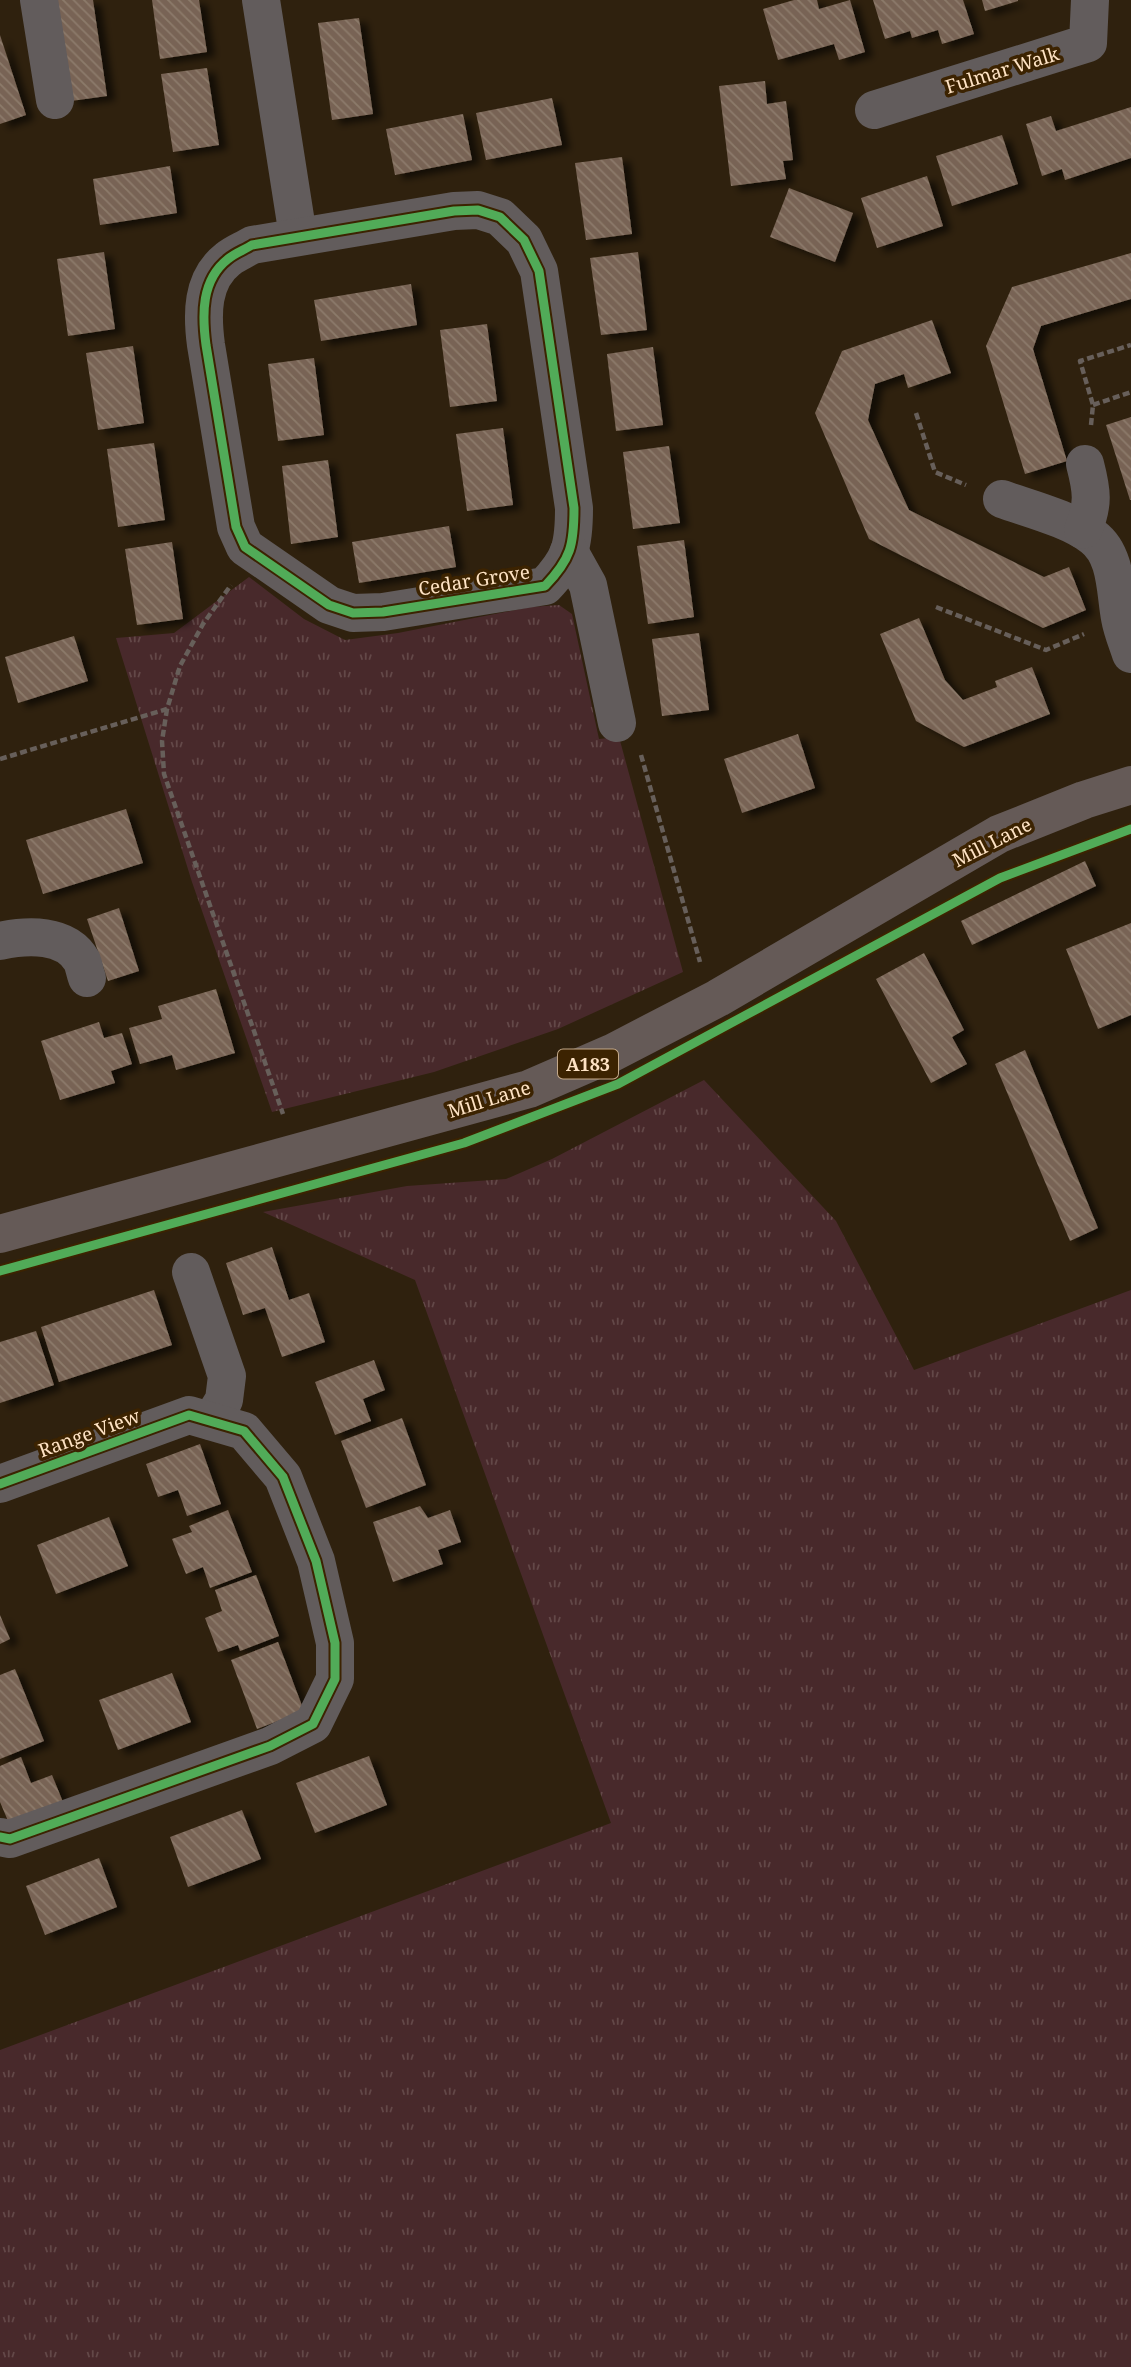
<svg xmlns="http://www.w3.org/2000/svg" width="1131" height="2367" viewBox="0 0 1131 2367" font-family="'Noto Serif',serif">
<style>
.grass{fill:url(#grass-tufts)}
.building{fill:url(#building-back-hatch);filter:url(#shadow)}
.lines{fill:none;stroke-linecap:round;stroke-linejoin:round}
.path{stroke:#675f5a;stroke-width:4.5;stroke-dasharray:7 3.5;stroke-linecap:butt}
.minor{stroke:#625c5c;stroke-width:38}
.major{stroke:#655a57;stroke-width:38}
.cycleway-casing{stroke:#3c2301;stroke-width:13}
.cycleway{stroke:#51ab58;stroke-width:9}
.labels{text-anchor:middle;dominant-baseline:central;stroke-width:7;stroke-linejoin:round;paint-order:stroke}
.shield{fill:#3c2301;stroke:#c4a98a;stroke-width:2}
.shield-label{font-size:18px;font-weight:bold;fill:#fee3c4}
.street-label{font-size:19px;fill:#fee3c4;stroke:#3c2301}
</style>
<defs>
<pattern id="grass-tufts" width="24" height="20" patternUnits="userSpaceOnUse" patternTransform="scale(1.75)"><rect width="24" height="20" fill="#48292b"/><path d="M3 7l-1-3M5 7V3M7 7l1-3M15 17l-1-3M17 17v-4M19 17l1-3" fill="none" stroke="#634848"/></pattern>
<pattern id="building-back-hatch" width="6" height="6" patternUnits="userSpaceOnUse" patternTransform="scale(1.75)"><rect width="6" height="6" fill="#786454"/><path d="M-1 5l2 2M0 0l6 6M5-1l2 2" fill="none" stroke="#8c7a6b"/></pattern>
<filter id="shadow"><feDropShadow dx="8" dy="4.5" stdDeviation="3.5" flood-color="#0009"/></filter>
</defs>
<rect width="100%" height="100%" fill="#2f210e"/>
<g class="grass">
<path d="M249,577L304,619L345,640L398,633L531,607L559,605L572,614L599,739L619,737L683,972L558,1029L434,1072L272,1112L192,882L116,638L174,633Z"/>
<path d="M704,1080L836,1221L914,1370L1131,1290V2367H0V2050L611,1823L415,1280L263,1212L407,1186L506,1179L552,1159Z"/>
</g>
<g class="building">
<path d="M56,0H93L107,96L71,101Z"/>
<path d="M152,0H199L207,52L160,59Z"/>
<path d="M794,0H817L819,9L850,0L865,52L839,60L834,44L778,60L763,9Z"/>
<path d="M873,0H963L974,34L942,44L938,30L912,38L910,31L885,39Z"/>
<path d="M982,0H1018V1L985,11Z"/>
<path d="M359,18L373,114L332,120L318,23Z"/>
<path d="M0,35L26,115L0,124Z"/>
<path d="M207,68L219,145L173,152L161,74Z"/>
<path d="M765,81L767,104L786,101L793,160L783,161L786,179L731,186L719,86Z"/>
<path d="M552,98L562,145L486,160L476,113Z"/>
<path d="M1131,107V158L1065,180L1062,169L1042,176L1026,124L1051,116L1056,131Z"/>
<path d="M463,114L472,160L395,175L386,129Z"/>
<path d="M1002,135L1018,184L952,206L936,156Z"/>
<path d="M622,157L632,234L586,240L575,163Z"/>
<path d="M170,166L177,213L100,225L93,179Z"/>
<path d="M927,176L943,226L877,248L861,198Z"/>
<path d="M789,188L853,213L835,262L770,237Z"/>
<path d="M104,252L115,329L68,336L57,259Z"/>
<path d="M638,252L647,330L601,335L590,258Z"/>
<path d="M1131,253V299L1041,326L1033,349L1067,461L1025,474L986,346L1012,287Z"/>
<path d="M411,284L417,325L321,341L314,300Z"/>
<path d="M932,320L951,373L908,388L904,374L875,384L868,420L909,510L1044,577L1069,567L1086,610L1043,628L869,539L815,413L842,351Z"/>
<path d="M487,324L497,401L450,407L440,330Z"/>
<path d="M133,346L144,423L98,430L86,353Z"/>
<path d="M653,347L663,425L616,431L607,354Z"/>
<path d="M314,358L324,435L278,441L268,364Z"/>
<path d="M1131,417V500H1130L1106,425Z"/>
<path d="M503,428L513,505L467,511L456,434Z"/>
<path d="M154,443L165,520L118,527L107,449Z"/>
<path d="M669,446L680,523L633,529L623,452Z"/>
<path d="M328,460L338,537L291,544L282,466Z"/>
<path d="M449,526L456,567L359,583L352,542Z"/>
<path d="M684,540L694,617L648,624L637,546Z"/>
<path d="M172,542L183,619L137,625L125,549Z"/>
<path d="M919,618L945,680L963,700L997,687L995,681L1032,667L1050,714L964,747L916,721L880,634Z"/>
<path d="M699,633L709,710L662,716L652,639Z"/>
<path d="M74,636L88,681L18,703L5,657Z"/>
<path d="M798,734L815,788L742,813L724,759Z"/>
<path d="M126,809L143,863L43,894L26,840Z"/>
<path d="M1085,861L1096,886L972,945L961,921Z"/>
<path d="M119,908L139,971L108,981L87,919Z"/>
<path d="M1131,923V1015L1098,1029L1066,949Z"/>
<path d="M924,953L964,1030L952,1037L967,1064L931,1083L876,979Z"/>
<path d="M216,989L235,1053L176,1070L172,1055L140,1064L129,1028L162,1019L158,1006Z"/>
<path d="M99,1022L104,1038L122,1033L132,1064L111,1071L115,1083L60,1100L41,1041Z"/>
<path d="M1025,1050L1098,1228L1070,1241L995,1064Z"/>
<path d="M272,1247L289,1300L309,1293L325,1342L282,1357L265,1308L243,1315L226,1263Z"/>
<path d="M154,1290L172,1345L59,1382L41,1327Z"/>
<path d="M36,1331L54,1385L0,1403V1342Z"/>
<path d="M374,1360L385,1390L363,1399L371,1421L335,1435L315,1382Z"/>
<path d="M402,1418L426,1485L366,1508L341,1441Z"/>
<path d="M200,1444L221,1504L187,1516L178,1490L158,1497L146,1464Z"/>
<path d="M420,1506L428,1518L450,1510L461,1542L438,1550L443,1564L393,1582L373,1522Z"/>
<path d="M228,1510L252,1572L210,1588L203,1567L186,1574L172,1539L192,1532L189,1526Z"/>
<path d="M109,1517L128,1566L56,1594L37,1545Z"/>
<path d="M256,1575L279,1636L240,1651L238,1645L218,1652L205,1618L222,1611L215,1590Z"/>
<path d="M0,1615L10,1639L0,1644Z"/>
<path d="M278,1642L304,1711L257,1729L231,1660Z"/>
<path d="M15,1669L44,1741L0,1759V1675Z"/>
<path d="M172,1673L191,1722L118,1750L99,1700Z"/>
<path d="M369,1756L387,1805L315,1833L296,1783Z"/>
<path d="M21,1757L31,1783L52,1775L65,1807L11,1828L0,1802V1766Z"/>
<path d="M242,1810L261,1859L188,1887L170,1837Z"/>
<path d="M99,1858L117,1907L45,1935L26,1886Z"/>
</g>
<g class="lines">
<g class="path">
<path d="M1093,405L1131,392"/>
<path d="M916,413L935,472L966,485"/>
<path d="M1091,425L1093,405L1080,361L1131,345"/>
<path d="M936,607L1046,650L1084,634"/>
<path d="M167,709L162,741L164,774L283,1114"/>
<path d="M641,755L700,962"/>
<path d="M0,759L167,709L180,666L203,624L231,585"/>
</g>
<g class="minor">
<path d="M39,0L55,100"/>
<path d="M261,0L298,236"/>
<path d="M874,110L1088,43L1090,0"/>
<path d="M478,210L500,217L524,240L539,271L574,508C574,545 571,559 545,586L383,612L353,613L329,605L245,547L236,527L206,345C202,315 201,280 228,259C235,253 244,250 252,245L454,211Z"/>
<path d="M1002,499C1030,509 1070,519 1093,537C1117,555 1115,591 1120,618C1122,630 1127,642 1131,654"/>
<path d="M1083,530C1094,504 1092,491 1085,464"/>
<path d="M569,551L588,585L617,723"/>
<path d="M0,941C27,935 66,933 82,961C84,966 85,973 87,978"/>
<path d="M191,1272L227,1376L224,1400L211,1421"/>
<path d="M0,1484L189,1415L244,1431L283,1477L316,1561L335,1643V1679L313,1724L270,1746L10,1839L0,1837"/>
</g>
<path class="major" d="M0,1234L529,1089L612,1053L718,998L999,834L1084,800L1131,785"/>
<g class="cycleway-casing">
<g id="cycleway">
<path d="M478,210L500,217L524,240L539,271L574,508C574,545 571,559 545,586L383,612L353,613L329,605L245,547L236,527L206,345C202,315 201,280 228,259C235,253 244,250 252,245L454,211Z"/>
<path d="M0,1271L464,1143L618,1084L1000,878L1131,829"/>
<path d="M0,1484L189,1415L244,1431L283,1477L316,1561L335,1643V1679L313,1724L270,1746L10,1839L0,1837"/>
</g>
</g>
<use href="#cycleway" class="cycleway"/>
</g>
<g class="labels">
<rect class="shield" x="558" y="1049.5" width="60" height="29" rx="5"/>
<g class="shield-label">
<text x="588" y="1064">A183</text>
</g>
<g class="street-label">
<text transform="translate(1002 70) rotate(-17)">Fulmar Walk</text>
<text transform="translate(474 580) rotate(-9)">Cedar Grove</text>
<text transform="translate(992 842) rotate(-27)">Mill Lane</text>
<text transform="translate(489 1099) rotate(-17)">Mill Lane</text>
<text transform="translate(89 1433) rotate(-20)">Range View</text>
</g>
</g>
</svg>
